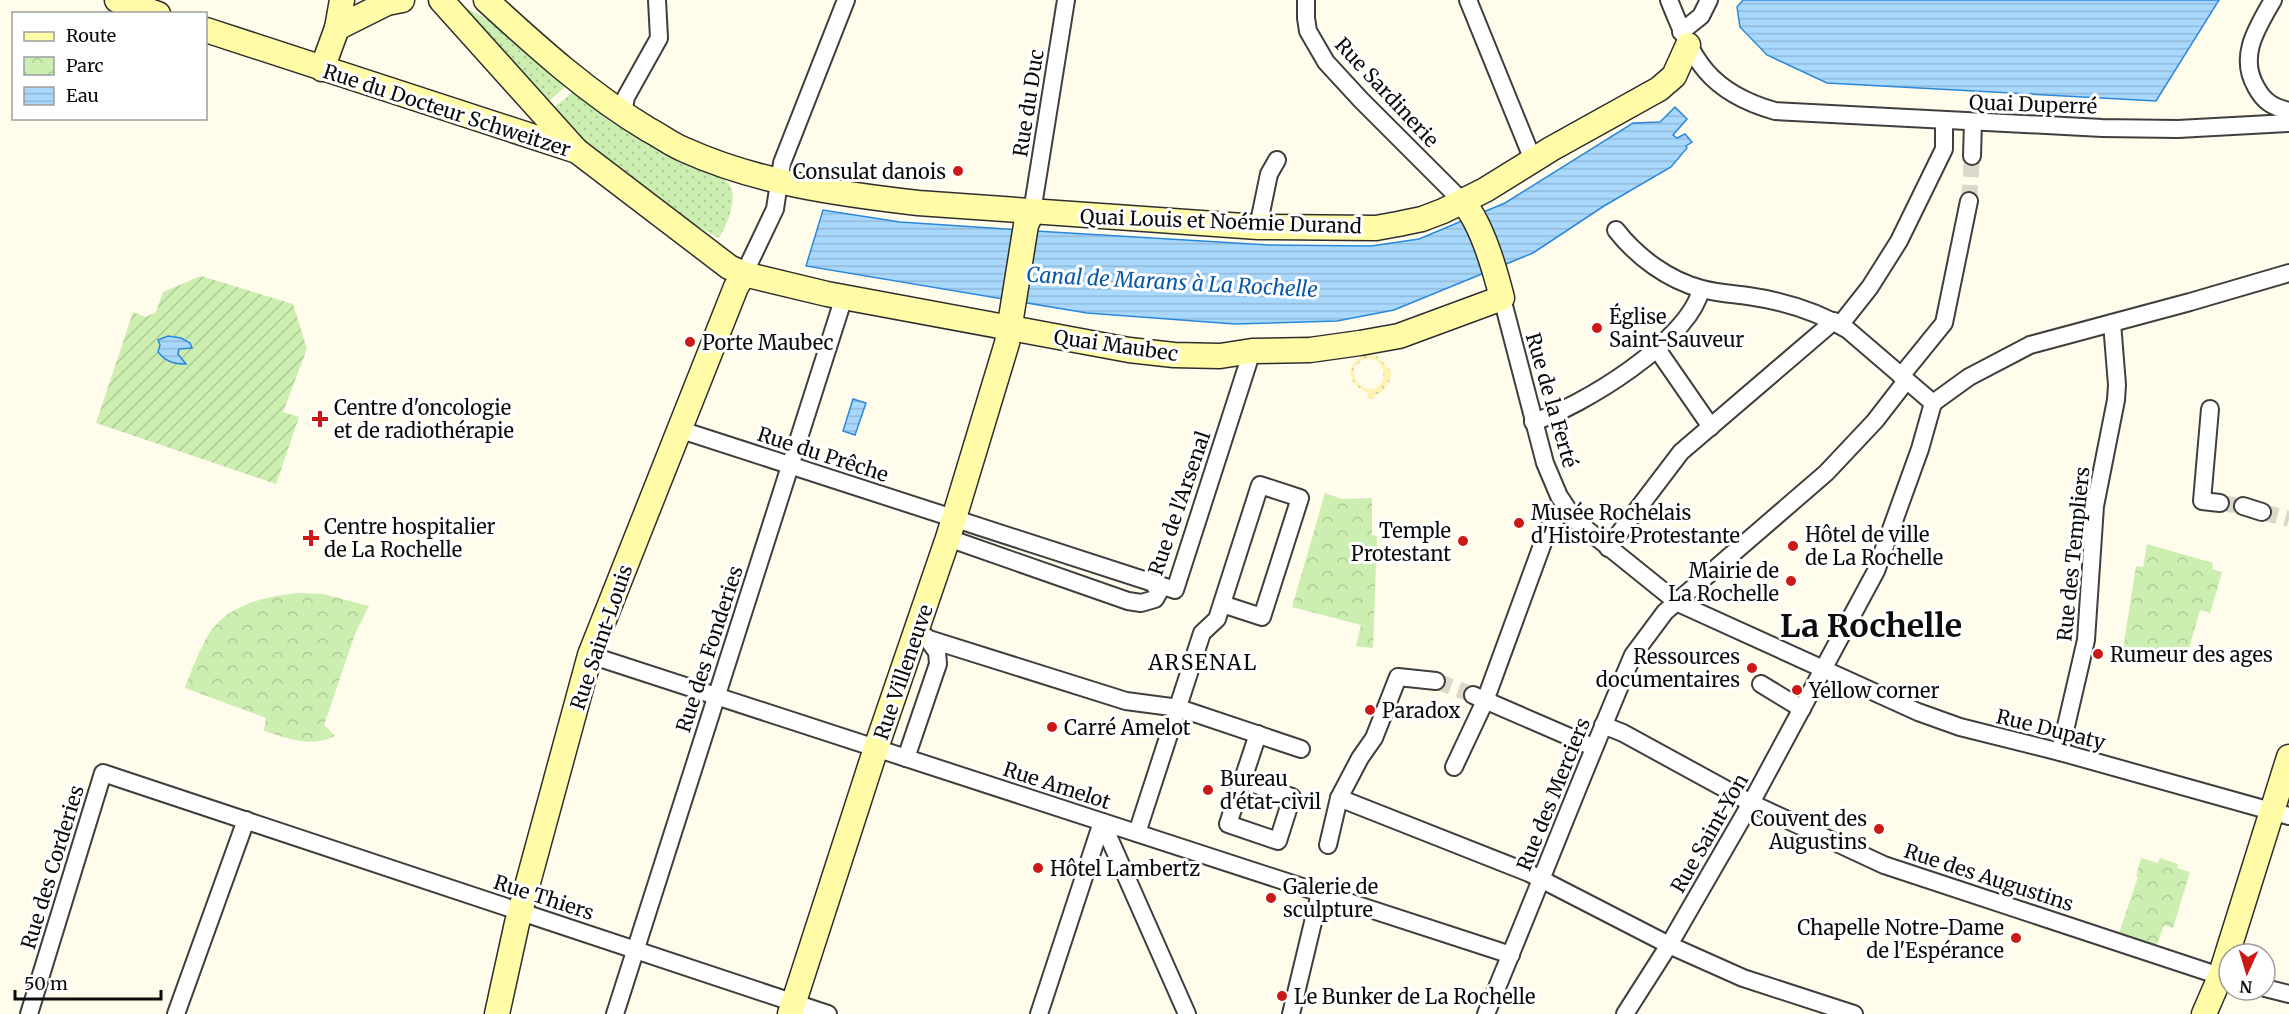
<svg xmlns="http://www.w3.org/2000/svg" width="2289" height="1014" viewBox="0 0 2289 1014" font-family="Merriweather,serif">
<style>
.grass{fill:url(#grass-dots)}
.sand{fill:url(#sand-dots);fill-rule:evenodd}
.park{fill:url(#park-crowns)}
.garden{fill:url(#garden-furrows)}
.water{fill:url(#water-rules);stroke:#2988db;stroke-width:1.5}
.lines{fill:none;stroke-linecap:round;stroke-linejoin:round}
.street-tunnel{stroke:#dbd8ca;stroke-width:16;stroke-dasharray:16 8;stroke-linecap:butt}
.street-casing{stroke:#3f3f3f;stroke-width:20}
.secondary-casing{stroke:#2e2e2e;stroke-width:27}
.street{stroke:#fff;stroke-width:16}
.secondary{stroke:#fffba6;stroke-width:24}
.poi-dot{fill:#ca1916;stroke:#fff;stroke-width:2}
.labels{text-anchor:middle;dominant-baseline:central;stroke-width:6;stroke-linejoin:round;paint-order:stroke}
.street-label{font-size:20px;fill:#0c0c0c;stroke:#fff}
.poi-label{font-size:20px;fill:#0c0c0c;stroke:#fff;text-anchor:start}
.water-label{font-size:21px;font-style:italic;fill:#0959aa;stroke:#fff}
.neighbourhood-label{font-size:21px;letter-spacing:1.5px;fill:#0c0c0c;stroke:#fff}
.town-label{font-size:32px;font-weight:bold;fill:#0c0c0c;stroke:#fff}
</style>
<defs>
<pattern id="grass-dots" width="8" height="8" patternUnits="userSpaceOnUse" patternTransform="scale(1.5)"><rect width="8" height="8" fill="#cceeb0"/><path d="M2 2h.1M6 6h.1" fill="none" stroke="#aecb96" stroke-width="1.8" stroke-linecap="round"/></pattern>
<pattern id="sand-dots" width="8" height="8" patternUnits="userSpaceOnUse" patternTransform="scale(1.5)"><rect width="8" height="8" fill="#fff3b3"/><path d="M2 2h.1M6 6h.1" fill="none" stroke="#d9cf99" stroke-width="1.8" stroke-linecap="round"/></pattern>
<pattern id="park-crowns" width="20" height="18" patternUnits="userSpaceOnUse" patternTransform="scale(1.5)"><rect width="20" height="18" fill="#cceeb0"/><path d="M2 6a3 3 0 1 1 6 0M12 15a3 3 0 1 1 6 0" fill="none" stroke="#aecb96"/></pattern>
<pattern id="garden-furrows" width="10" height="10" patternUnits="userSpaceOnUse" patternTransform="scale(1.5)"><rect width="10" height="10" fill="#cceeb0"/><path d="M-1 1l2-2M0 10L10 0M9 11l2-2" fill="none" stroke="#aecb96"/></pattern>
<pattern id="water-rules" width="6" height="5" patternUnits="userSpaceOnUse" patternTransform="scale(1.5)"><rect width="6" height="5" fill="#a9d8fd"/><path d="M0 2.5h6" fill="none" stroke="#90b8d8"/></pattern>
</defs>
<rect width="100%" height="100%" fill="#fffceb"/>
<g class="grass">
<path d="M462,7C502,22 534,58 566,86L546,104Z"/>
<path d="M573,92C610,124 649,148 695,166C706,171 723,174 730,186C738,199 727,225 719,238C657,206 602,158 552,109Z"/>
</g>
<path class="sand" d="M1365,355L1377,356L1391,371C1391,383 1385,392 1375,395L1374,399L1368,398L1367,392C1347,385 1344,363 1365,355ZM1364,359C1379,357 1385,367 1383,381L1377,388C1362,392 1353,382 1354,367Z"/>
<g class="park">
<path d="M1325,493L1342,499L1372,498V535L1377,536L1373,648L1356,646L1361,625L1292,607Z"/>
<path d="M2147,544L2213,563L2212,569L2222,572L2210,613L2200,610L2185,662L2123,649L2136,566L2143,567Z"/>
<path d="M299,593L323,594L369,606L355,634L324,725L335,736C308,748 291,739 264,731L266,718L185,688C191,671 198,653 207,637C225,605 265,596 299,593Z"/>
<path d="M2141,858L2158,863L2160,858L2178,864L2177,868L2190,872L2173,928L2164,925L2157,945L2119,933L2138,877L2136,876Z"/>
</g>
<path class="garden" d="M201,276L293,304L307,349L283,412L299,417L276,484L96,423L133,312L146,317L156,312L163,292Z"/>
<g class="water">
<path d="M1743,0H2219L2156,101L1827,83L1767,55L1740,27L1737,7Z"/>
<path d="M1675,107L1687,119L1673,135L1677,138L1685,134L1692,142L1686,146L1687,148L1671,167L1604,206L1533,253L1394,310L1337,321L1235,324L1087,313L806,266L823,210L900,222L1052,232L1269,245L1371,246L1419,239L1505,203L1633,123L1660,122Z"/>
<path d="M168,336L181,338L190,343L192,348L179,349L178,354L186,364C174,364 166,362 158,352L160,345L158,340Z"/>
<path d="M853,399L866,403L855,435L843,431Z"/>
</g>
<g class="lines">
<g class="street-tunnel">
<path d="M1969,201L1972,156"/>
<path d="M2220,503L2243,506"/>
<path d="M2262,512L2289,519"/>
<path d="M1436,681L1473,695"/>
</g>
<g class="street-casing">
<g id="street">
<path d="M1306,0V18L1308,31L1326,62L1361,100L1462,201"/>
<path d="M1468,0L1533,160"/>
<path d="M1669,0C1693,60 1708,92 1775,111L2102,128L2178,129L2289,123"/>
<path d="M2273,0C2257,28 2238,56 2256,87C2264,102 2273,107 2289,111"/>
<path d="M1681,32L1701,16L1709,0"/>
<path d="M623,113L626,97L659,38L657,0"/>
<path d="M1972,156L1973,122"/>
<path d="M1032,212L1066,0"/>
<path d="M1258,227L1269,174L1277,160"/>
<path d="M1616,230C1637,257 1668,280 1702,289C1717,293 1733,294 1748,296C1783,301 1817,311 1848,330L1933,403"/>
<path d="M744,274L775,209L782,163L846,0"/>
<path d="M1502,298L1545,463L1559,496L1575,520L1678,603L1918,712L1960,727L2060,752L2289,816"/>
<path d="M1840,325L1870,287L1899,241L1944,149V121"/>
<path d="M1657,349L1711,427"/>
<path d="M1901,376L1944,323L1969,201"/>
<path d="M1933,403L1969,377L2030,345L2190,302L2289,273"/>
<path d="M2210,409L2202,501L2220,503"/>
<path d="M1533,422C1581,407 1690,340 1701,289"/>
<path d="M678,429L1175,590L1252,351"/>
<path d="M2243,506L2262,512"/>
<path d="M948,538L1128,601L1141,603L1155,599L1159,592L1154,584"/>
<path d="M1608,548L1681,452L1834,321"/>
<path d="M916,635L1126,701L1179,708L1301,749"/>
<path d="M590,655L1511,955"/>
<path d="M1761,684L1802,709"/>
<path d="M1473,695L1593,747"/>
<path d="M1603,725L1623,733L1751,803L1884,865L2229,979"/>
<path d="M2060,752L2086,640L2095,506L2116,400L2117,385L2112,323"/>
<path d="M906,758L938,664L937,652L926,637"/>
<path d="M1454,767L1485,701L1548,529L1565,507"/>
<path d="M1242,780L1292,797L1278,841L1228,824L1258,734"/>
<path d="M1339,798L1529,873L1669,945L1743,978L1854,1014"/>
<path d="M1102,822L1187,1014"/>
<path d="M1137,833L1202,633L1217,619L1260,485L1300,498L1262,617L1222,604"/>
<path d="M1328,845L1339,798L1360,758L1374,738L1398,677L1436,681"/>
<path d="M2265,988L2289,994"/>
<path d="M29,1014L103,773L828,1014"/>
<path d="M176,1014L246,820"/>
<path d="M615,1014L844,297"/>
<path d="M1039,1014L1102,822"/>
<path d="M1291,1014L1320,893"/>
<path d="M1486,1014C1536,895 1582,774 1633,655L1665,612L1826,473L1875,421L1906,381"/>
<path d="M1625,1014L1669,945L1751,803L1876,571L1920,449L1933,403"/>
</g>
</g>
<g class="secondary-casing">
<g id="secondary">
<path d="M117,0L158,14"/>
<path d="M441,0L575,149"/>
<path d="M486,0C537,47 589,94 649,130C661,136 672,145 685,150C758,183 840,194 918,203L1258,227L1376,228L1398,224L1422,219L1443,211L1485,190L1551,149L1659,89L1674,76L1688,45"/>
<path d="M337,28L387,3L402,0"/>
<path d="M206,30L577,151L729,267L744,274L827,294L1129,350L1174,355L1220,356L1252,351L1310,350L1360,343L1399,336L1502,298C1495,270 1481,222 1462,201"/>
<path d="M322,69L337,28L342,0"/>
<path d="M497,1014L517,923L590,655L736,287L744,274"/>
<path d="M790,1014L876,748L948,538L1007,343L1026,225L1032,212"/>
<path d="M2204,1014L2220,977L2289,757"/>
</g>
</g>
<use href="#street" class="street"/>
<use href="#secondary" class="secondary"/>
</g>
<g class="poi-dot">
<circle cx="958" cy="171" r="6"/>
<circle cx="1597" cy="328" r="6"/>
<circle cx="690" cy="342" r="6"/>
<path d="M317 410h6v6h6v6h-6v6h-6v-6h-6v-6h6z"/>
<circle cx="1519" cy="523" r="6"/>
<path d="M308 529h6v6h6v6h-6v6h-6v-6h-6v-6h6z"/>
<circle cx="1463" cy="541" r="6"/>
<circle cx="1793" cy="546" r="6"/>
<circle cx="1791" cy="581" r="6"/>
<circle cx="2098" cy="654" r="6"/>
<circle cx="1752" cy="668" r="6"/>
<circle cx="1797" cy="690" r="6"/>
<circle cx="1370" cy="710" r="6"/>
<circle cx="1052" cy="727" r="6"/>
<circle cx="1208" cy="790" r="6"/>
<circle cx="1879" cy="829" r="6"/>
<circle cx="1038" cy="868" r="6"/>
<circle cx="1271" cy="898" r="6"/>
<circle cx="2016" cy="938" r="6"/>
<circle cx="1282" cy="996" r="6"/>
</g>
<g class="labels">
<g class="street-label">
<text transform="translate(1387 92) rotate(47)">Rue Sardinerie</text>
<text transform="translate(1028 103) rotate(-81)">Rue du Duc</text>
<text transform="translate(2033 104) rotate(2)">Quai Duperré</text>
<text transform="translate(447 110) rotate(18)">Rue du Docteur Schweitzer</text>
<text transform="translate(1221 221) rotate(2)">Quai Louis et Noémie Durand</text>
<text transform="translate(1116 345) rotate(8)">Quai Maubec</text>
<text transform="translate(1552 400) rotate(74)">Rue de la Ferté</text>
<text transform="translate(823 454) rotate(18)">Rue du Prêche</text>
<text transform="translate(1179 503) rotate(-71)">Rue de l'Arsenal</text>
<text transform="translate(2073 554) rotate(-84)">Rue des Templiers</text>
<text transform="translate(601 637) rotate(-71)">Rue Saint-Louis</text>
<text transform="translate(709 649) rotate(-72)">Rue des Fonderies</text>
<text transform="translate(903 672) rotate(-71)">Rue Villeneuve</text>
<text transform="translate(2051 729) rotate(14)">Rue Dupaty</text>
<text transform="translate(1057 785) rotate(18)">Rue Amelot</text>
<text transform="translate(1553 794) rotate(-68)">Rue des Merciers</text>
<text transform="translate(1709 833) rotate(-60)">Rue Saint-Yon</text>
<text transform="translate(52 867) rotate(-73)">Rue des Corderies</text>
<text transform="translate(1989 877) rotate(18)">Rue des Augustins</text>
<text transform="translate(544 897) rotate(18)">Rue Thiers</text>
</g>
<g class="poi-label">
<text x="946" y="171" text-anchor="end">Consulat danois</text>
<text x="1609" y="316">Église<tspan x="1609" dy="23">Saint-Sauveur</tspan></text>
<text x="702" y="342">Porte Maubec</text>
<text x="334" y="407">Centre d'oncologie<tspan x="334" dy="23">et de radiothérapie</tspan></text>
<text x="1531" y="512">Musée Rochelais<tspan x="1531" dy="23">d'Histoire Protestante</tspan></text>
<text x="324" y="526">Centre hospitalier<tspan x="324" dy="23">de La Rochelle</tspan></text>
<text x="1451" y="530" text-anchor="end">Temple<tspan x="1451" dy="23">Protestant</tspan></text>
<text x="1805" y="534">Hôtel de ville<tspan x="1805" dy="23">de La Rochelle</tspan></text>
<text x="1779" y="570" text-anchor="end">Mairie de<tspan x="1779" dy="23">La Rochelle</tspan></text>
<text x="2110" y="654">Rumeur des ages</text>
<text x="1740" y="656" text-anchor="end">Ressources<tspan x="1740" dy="23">documentaires</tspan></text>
<text x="1809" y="690">Yellow corner</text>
<text x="1382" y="710">Paradox</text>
<text x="1064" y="727">Carré Amelot</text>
<text x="1220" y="778">Bureau<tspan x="1220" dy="23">d'état-civil</tspan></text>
<text x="1867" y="818" text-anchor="end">Couvent des<tspan x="1867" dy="23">Augustins</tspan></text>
<text x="1050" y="868">Hôtel Lambertz</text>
<text x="1283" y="886">Galerie de<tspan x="1283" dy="23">sculpture</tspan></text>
<text x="2004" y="927" text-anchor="end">Chapelle Notre-Dame<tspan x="2004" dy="23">de l'Espérance</tspan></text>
<text x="1294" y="996">Le Bunker de La Rochelle</text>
</g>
<g class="water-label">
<text transform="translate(1172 282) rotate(3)">Canal de Marans à La Rochelle</text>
</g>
<g class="neighbourhood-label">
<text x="1203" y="662">ARSENAL</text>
</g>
<g class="town-label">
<text x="1871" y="626">La Rochelle</text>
</g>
</g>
<rect x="12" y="12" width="195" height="108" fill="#ffffff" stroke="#9e9e9e" stroke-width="1.5"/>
<rect x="24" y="32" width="30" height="9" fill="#fffba6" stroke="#9e9e9e" stroke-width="1.5"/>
<text x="66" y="42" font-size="18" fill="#0c0c0c">Route</text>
<rect x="24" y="57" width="30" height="18" fill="url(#park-crowns)" stroke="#9e9e9e" stroke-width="1.5"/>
<text x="66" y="72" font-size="18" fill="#0c0c0c">Parc</text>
<rect x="24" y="87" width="30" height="18" fill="url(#water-rules)" stroke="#9e9e9e" stroke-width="1.5"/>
<text x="66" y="102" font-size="18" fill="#0c0c0c">Eau</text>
<g transform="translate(2247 972) rotate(184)"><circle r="28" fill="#ffffff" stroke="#9e9e9e" stroke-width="1.5"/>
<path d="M0-4.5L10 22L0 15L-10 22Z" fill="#ca1916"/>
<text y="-9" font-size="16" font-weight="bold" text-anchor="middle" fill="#0c0c0c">N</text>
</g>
<path d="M15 990v9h146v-9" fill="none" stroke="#0c0c0c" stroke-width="3"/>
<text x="24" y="990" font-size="18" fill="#0c0c0c" stroke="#ffffff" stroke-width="4.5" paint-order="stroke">50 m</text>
</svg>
